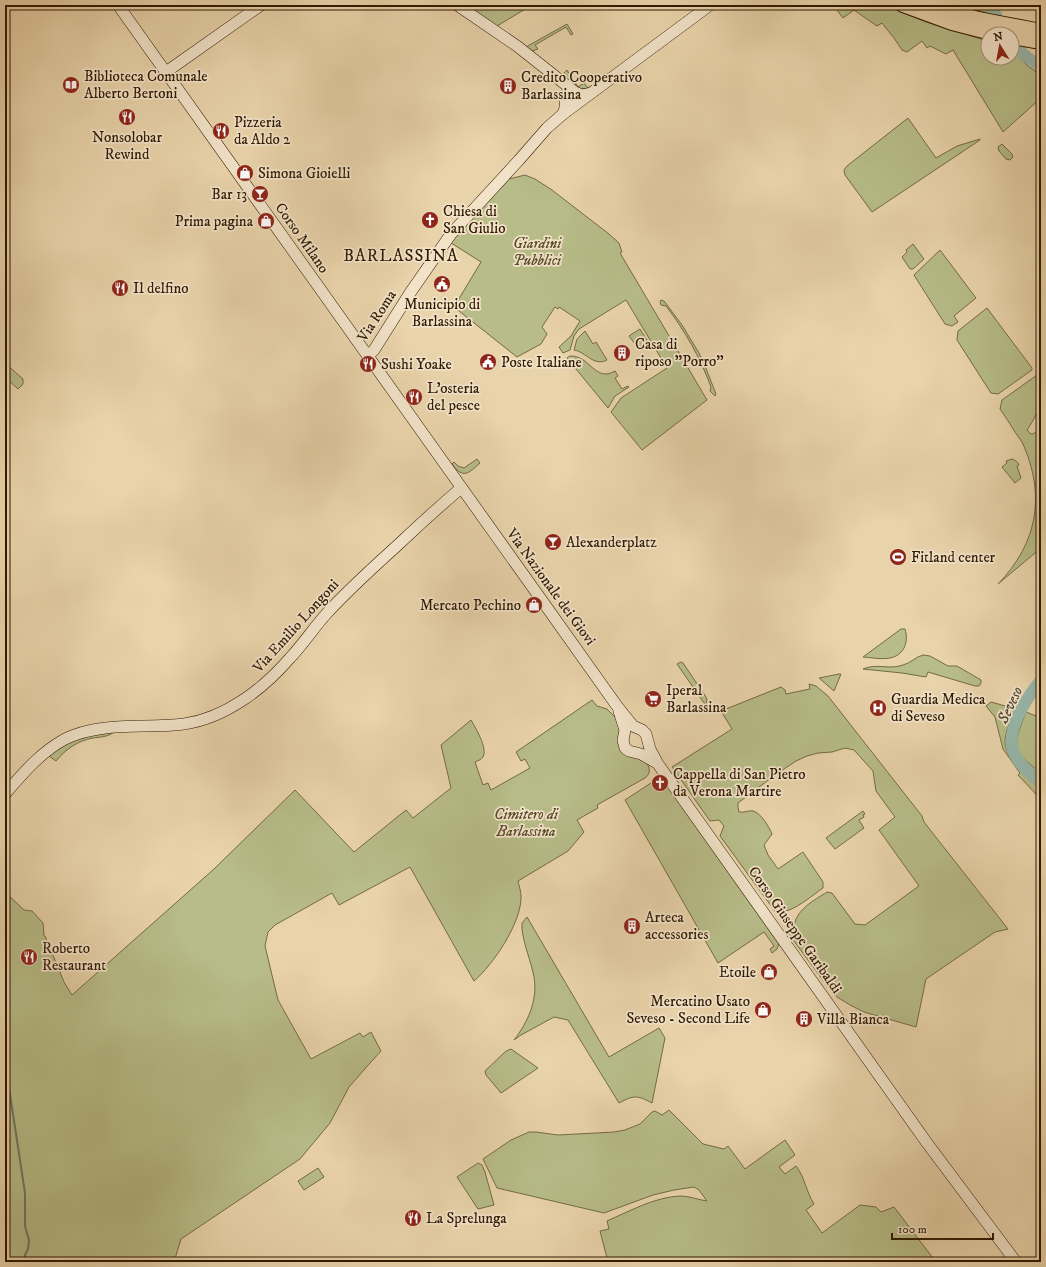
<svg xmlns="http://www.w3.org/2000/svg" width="1046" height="1267" viewBox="0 0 1046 1267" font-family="'IM FELL DW Pica',serif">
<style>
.green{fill:#b7bc88;stroke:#746a44}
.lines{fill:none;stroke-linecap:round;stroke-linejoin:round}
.stream{stroke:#6e7867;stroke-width:2}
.river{stroke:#97b7ab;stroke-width:12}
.secondary-casing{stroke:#311900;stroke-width:12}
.highway-casing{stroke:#311900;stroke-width:16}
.secondary{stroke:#f1e2c8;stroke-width:11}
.highway{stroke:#e9d3aa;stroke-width:14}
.labels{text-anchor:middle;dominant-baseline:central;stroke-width:3.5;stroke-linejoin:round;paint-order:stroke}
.poi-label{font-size:15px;fill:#311900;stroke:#f1e2c8;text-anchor:start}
.street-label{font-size:15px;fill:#311900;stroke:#f1e2c8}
.park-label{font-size:15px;font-style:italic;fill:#594a29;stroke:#f1e2c8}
.water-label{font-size:16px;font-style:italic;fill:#504833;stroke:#f1e2c8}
.quarter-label{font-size:17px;letter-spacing:1px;fill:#311900;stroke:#f1e2c8}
</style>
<rect width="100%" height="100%" fill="#e9d3aa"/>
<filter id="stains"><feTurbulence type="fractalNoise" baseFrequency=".005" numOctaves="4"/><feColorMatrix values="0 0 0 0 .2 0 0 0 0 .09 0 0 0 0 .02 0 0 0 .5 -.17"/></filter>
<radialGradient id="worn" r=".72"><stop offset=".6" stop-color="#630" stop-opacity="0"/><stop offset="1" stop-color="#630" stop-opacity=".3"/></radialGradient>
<g class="green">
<path d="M465,5H532L497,26Z"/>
<path d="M833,5H884L926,22L988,41V58H1012V49L1029,67L1041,75V98L1003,132L953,50L946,54L930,46L927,48L922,41L907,52L902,50L894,38L882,23L877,26L854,10L843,18Z"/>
<path d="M958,5H985L988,13Z"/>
<path d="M567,24L573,34L571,35L566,27L535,45L538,49L532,51L526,47Z"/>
<path d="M567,70L578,87L584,83L588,88L594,84L591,79L597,76L600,81L590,88L581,89L564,77L563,74Z"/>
<path d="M908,118L936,158L957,146L980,139V140L872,212L845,175L844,170L847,166Z"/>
<path d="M1002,144L1012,154L1013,157L1010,160L1006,159L999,151L998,147Z"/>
<path d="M525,175L535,179L552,190L609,234L619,243L622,252L620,253L707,400L642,450L611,412L621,398L667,368L626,300L579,329L574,336L570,350L563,353L559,347L571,336L580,321L559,307L558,309L555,307L542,327L547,334L541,344L517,357L454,307L481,262L448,241L509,179Z"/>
<path d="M913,244L924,259L913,269H910L902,257L907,252L906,250Z"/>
<path d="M940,250L976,298L954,316L958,322L952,326L945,324L914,275Z"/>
<path d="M661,300L664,301L682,325L699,353L705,366L716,394L715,396L710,391L711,387C700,357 685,331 666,306L661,305L660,302Z"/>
<path d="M987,308L1032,368V370L998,394L991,393L957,340L958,331Z"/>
<path d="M640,329L648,342L638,348L629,336Z"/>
<path d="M585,331L593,344L596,342L607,360C594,367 586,352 574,350L577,339Z"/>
<path d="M570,356C590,355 595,383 615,371L618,376L615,378L622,389L628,386L629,387L615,396L608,408L567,358Z"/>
<path d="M6,364L23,379V384L18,389L5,377V365Z"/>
<path d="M1037,375L1040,379L1038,385C1046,397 1035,419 1027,430L1031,434C1038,434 1039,426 1041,420V548L998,584C1038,543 1046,494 1022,442C1020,439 1017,435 1015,432C1010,424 1005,416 1000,409L1002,400Z"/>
<path d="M477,459L480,463C468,474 463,479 452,464L454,462L458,466L464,468Z"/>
<path d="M1012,459C1015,460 1018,462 1019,465L1017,466L1021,478L1015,483L1002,467L1007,463L1006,461Z"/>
<path d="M901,629H905C907,635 907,642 904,648C896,663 877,658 863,657Z"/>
<path d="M923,655L930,656L948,666H957L981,680V683L979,686H975L928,672L926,677L902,673L863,669C876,663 890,670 903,665C911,663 915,657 923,655Z"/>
<path d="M681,662L683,663L706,697L707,700L706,704L704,703L677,664Z"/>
<path d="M841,674L834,691L819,678L839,674Z"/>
<path d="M809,684L816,686L828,696L922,816L924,822L1008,929L995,932L926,979L916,1027L864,1012L850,1005L837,997L828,987L788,933L789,930L794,926C797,909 813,901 827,892L832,893L855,924L865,925L919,886L879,830L895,817L876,791L873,771L854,750L845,748L832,752L818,753L807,756L796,761L775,775L738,803V807L739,812C745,813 748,810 753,811C761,813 769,827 772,834L764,845L768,855L778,869L803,852L823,882V888C813,895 800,906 789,910C783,912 784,909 777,914L720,836L724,826L719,820L710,821L672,767L732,729L721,711L781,687L785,690L786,694L810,689Z"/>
<path d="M592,700L597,706L607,709L620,722V741C629,748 661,766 645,778L597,805L598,808L577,820L584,832L568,851L518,881C519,886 521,891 521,896C522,922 493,965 474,981L410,867L339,905L332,893L275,925L268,932L265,946L278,1000L311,1059L360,1033L363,1037L371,1032L381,1051L371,1062L349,1087L330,1123L300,1159L181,1239L174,1262H5V892L24,910L32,911L43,923L44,936H45L64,982L72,995L214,869L295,790L354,852L406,810L413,818L451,788L441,745L471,720C475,727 488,748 483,757C481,760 477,761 475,762L483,785L488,783L491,790L530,768L525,759L521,761L516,752Z"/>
<path d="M991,702L1016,709C1011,720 1005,731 1005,742C1006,760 1028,779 1041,789V803L1035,793L1018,775L1020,773L1003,749L995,717L986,706Z"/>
<path d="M1026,712L1036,716L1041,724V773C1010,750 1013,746 1026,712Z"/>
<path d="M114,732C108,737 100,737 93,738C77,741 66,749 56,761L49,756C60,748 71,740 85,737C95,734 105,734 114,732Z"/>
<path d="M660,779L663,780L779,943L777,949L772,953L770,949L774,946L764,932L718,963L625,800L654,781Z"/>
<path d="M863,811L865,814L863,815L864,817L859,820L864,828L835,849L826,838Z"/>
<path d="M527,917L609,1057L659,1028L665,1038L652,1103C637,1095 634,1095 619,1103L568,1020L554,1017L521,1035L514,1040C528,1022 538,1000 534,977C531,961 524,946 522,929V923Z"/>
<path d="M511,1049L538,1068L501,1093L486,1075L485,1071L506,1051Z"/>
<path d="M669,1110L703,1144L724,1149L728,1146L745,1169L785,1140L795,1155L779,1167L785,1174L796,1166C805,1177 806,1192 814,1204L806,1210L822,1233L860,1205L876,1207L881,1212L894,1207L936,1262H608L600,1231L609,1229L607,1221C630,1211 655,1197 680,1196C690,1196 699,1200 707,1201L699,1190L694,1187L674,1190L653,1195L604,1213L497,1188L483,1159L511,1140L529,1132H536L558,1135L614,1132L625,1130L640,1124L652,1112L655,1111L662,1115Z"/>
<path d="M478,1163L482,1165L485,1172L494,1205L478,1209L457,1177Z"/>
<path d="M318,1168L324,1177L304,1190L298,1181Z"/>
</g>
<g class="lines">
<path class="stream" d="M5,1029C9,1048 7,1068 9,1088L25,1193V1226L29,1240L28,1249L25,1255V1262"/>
<g class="river">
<path d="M989,5L996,15"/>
<path d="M1018,47L1023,54L1041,67"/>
<path d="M1041,680C1028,696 1006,729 1013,750C1017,763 1030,774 1041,782"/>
</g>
<g class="secondary-casing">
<g id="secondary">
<path d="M118,5L617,706L633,726L642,730L646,734L650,749L658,764L927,1143L1016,1262"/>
<path d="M457,5L517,46L575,92L582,95L591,93"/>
<path d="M166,72L261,5"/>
<path d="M563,114L565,108L566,94"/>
<path d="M368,356L374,350L410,293L451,234L519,160L547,128L563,114L710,5"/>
<path d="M619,711L625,730L623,740L625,748L629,751L641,754L657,763"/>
<path d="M5,794C23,773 41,752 65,739C102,721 145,729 184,724C205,721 225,712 243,700C260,689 276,674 290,658C304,643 315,626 328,612C351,587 376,565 400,543C420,524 440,506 461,488"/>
</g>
</g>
<g class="highway-casing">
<g id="highway">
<path d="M903,5L952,23L995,34"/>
<path d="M932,5L978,19L1041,31"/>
<path d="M1012,37L1041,42"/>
</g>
</g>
<use href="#secondary" class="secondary"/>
<use href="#highway" class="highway"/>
</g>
<defs>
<g id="library-disc" transform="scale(0.9)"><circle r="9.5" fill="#8f2418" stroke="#f1e2c8"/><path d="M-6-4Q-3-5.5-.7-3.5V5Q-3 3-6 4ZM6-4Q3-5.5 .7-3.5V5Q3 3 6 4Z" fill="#fff"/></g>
<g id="building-disc" transform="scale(0.9)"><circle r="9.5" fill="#8f2418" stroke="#f1e2c8"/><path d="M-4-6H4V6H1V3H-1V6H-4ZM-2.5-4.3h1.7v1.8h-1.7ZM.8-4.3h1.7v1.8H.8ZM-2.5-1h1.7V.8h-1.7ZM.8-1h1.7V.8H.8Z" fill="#fff"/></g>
<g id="restaurant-disc" transform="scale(0.9)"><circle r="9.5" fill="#8f2418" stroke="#f1e2c8"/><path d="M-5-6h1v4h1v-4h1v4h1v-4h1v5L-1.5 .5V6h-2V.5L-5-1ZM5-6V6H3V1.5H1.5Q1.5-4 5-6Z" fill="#fff"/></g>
<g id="shop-disc" transform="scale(0.9)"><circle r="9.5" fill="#8f2418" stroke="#f1e2c8"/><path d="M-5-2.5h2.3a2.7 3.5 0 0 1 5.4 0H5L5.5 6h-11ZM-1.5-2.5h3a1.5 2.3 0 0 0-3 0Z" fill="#fff"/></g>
<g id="bar-disc" transform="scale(0.9)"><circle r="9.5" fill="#8f2418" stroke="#f1e2c8"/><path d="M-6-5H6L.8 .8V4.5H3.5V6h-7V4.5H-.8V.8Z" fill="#fff"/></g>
<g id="church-disc" transform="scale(0.9)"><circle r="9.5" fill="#8f2418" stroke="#f1e2c8"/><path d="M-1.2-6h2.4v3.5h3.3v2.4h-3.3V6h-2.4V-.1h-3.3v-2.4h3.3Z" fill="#fff"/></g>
<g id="civic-disc" transform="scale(0.9)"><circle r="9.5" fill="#8f2418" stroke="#f1e2c8"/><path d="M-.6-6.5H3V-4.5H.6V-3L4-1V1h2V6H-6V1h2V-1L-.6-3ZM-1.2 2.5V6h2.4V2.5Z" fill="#fff"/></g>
<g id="stadium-disc" transform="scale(0.9)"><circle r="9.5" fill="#8f2418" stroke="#f1e2c8"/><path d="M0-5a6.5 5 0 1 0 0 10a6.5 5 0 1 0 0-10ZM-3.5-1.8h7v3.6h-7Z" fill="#fff"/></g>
<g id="supermarket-disc" transform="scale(0.9)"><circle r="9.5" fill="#8f2418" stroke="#f1e2c8"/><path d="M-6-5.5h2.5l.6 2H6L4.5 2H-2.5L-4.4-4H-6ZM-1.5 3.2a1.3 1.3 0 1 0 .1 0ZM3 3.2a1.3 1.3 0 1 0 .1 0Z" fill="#fff"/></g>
<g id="hospital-disc" transform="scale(0.9)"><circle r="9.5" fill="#8f2418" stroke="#f1e2c8"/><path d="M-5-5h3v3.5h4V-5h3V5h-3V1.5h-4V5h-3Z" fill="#fff"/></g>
</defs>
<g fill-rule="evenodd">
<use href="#library-disc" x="71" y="85"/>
<use href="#building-disc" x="508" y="86"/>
<use href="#restaurant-disc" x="127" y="117"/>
<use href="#restaurant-disc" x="221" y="131"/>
<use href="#shop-disc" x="245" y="173"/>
<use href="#bar-disc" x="260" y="194"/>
<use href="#church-disc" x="430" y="220"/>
<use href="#shop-disc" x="266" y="221"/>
<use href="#civic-disc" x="442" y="284"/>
<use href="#restaurant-disc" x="120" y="288"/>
<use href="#building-disc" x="622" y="353"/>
<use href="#civic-disc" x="488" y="362"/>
<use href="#restaurant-disc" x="368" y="364"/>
<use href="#restaurant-disc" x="414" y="397"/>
<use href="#bar-disc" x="553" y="542"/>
<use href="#stadium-disc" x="898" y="557"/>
<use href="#shop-disc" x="534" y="605"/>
<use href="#supermarket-disc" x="653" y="699"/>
<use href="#hospital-disc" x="878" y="708"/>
<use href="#church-disc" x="660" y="783"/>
<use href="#building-disc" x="632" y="926"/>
<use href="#restaurant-disc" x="29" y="957"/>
<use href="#shop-disc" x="769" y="972"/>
<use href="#shop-disc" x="763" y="1010"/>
<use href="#building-disc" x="804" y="1019"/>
<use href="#restaurant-disc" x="413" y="1218"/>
</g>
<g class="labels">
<g class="poi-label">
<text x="84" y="76">Biblioteca Comunale<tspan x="84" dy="17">Alberto Bertoni</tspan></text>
<text x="521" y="77">Credito Cooperativo<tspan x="521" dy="17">Barlassina</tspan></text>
<text x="234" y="122">Pizzeria<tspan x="234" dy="17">da Aldo 2</tspan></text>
<text x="127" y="137" text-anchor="middle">Nonsolobar<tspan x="127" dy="17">Rewind</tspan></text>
<text x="258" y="173">Simona Gioielli</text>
<text x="247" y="194" text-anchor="end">Bar 13</text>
<text x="443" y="211">Chiesa di<tspan x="443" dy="17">San Giulio</tspan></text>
<text x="253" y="221" text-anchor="end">Prima pagina</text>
<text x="133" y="288">Il delfino</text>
<text x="442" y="304" text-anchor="middle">Municipio di<tspan x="442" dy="17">Barlassina</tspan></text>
<text x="635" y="344">Casa di<tspan x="635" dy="17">riposo "Porro"</tspan></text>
<text x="501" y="362">Poste Italiane</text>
<text x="381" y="364">Sushi Yoake</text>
<text x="427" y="388">L'osteria<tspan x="427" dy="17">del pesce</tspan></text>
<text x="566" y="542">Alexanderplatz</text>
<text x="911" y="557">Fitland center</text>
<text x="521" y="605" text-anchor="end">Mercato Pechino</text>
<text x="666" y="690">Iperal<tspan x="666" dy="17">Barlassina</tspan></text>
<text x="891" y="699">Guardia Medica<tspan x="891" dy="17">di Seveso</tspan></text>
<text x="673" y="774">Cappella di San Pietro<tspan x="673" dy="17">da Verona Martire</tspan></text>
<text x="645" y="917">Arteca<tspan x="645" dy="17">accessories</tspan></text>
<text x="42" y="948">Roberto<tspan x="42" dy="17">Restaurant</tspan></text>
<text x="756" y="972" text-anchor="end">Etoile</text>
<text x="750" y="1001" text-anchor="end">Mercatino Usato<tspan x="750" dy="17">Seveso - Second Life</tspan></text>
<text x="817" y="1019">Villa Bianca</text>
<text x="426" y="1218">La Sprelunga</text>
</g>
<g class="street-label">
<text transform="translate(302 238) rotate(55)">Corso Milano</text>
<text transform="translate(377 316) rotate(-57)">Via Roma</text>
<text transform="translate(551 587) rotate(54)">Via Nazionale dei Giovi</text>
<text transform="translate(296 626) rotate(-48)">Via Emilio Longoni</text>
<text transform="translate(795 930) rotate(55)">Corso Giuseppe Garibaldi</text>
</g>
<g class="park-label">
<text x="537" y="243">Giardini<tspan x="537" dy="17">Pubblici</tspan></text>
<text x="526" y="814">Cimitero di<tspan x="526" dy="17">Barlassina</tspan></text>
</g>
<g class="water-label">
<text transform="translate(1010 705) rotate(-65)">Seveso</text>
</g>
<g class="quarter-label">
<text x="401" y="256">BARLASSINA</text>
</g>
</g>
<rect width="1046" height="1267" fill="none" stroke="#e9d3aa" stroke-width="20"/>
<rect x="6" y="6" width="1034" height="1255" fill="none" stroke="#311900" stroke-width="2"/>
<rect x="10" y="10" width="1026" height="1247" fill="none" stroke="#311900"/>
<g transform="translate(1000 46) rotate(349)"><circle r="19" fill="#f1e2c8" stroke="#a49278"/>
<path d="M0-3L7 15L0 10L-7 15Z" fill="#8f2418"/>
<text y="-6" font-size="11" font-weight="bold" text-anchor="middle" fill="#311900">N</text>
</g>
<path d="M892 1233v6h101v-6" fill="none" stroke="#311900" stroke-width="2"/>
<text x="898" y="1233" font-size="12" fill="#311900" stroke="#f1e2c8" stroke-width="3" paint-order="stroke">100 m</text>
<rect width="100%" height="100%" filter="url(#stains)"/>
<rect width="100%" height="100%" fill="url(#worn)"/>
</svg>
